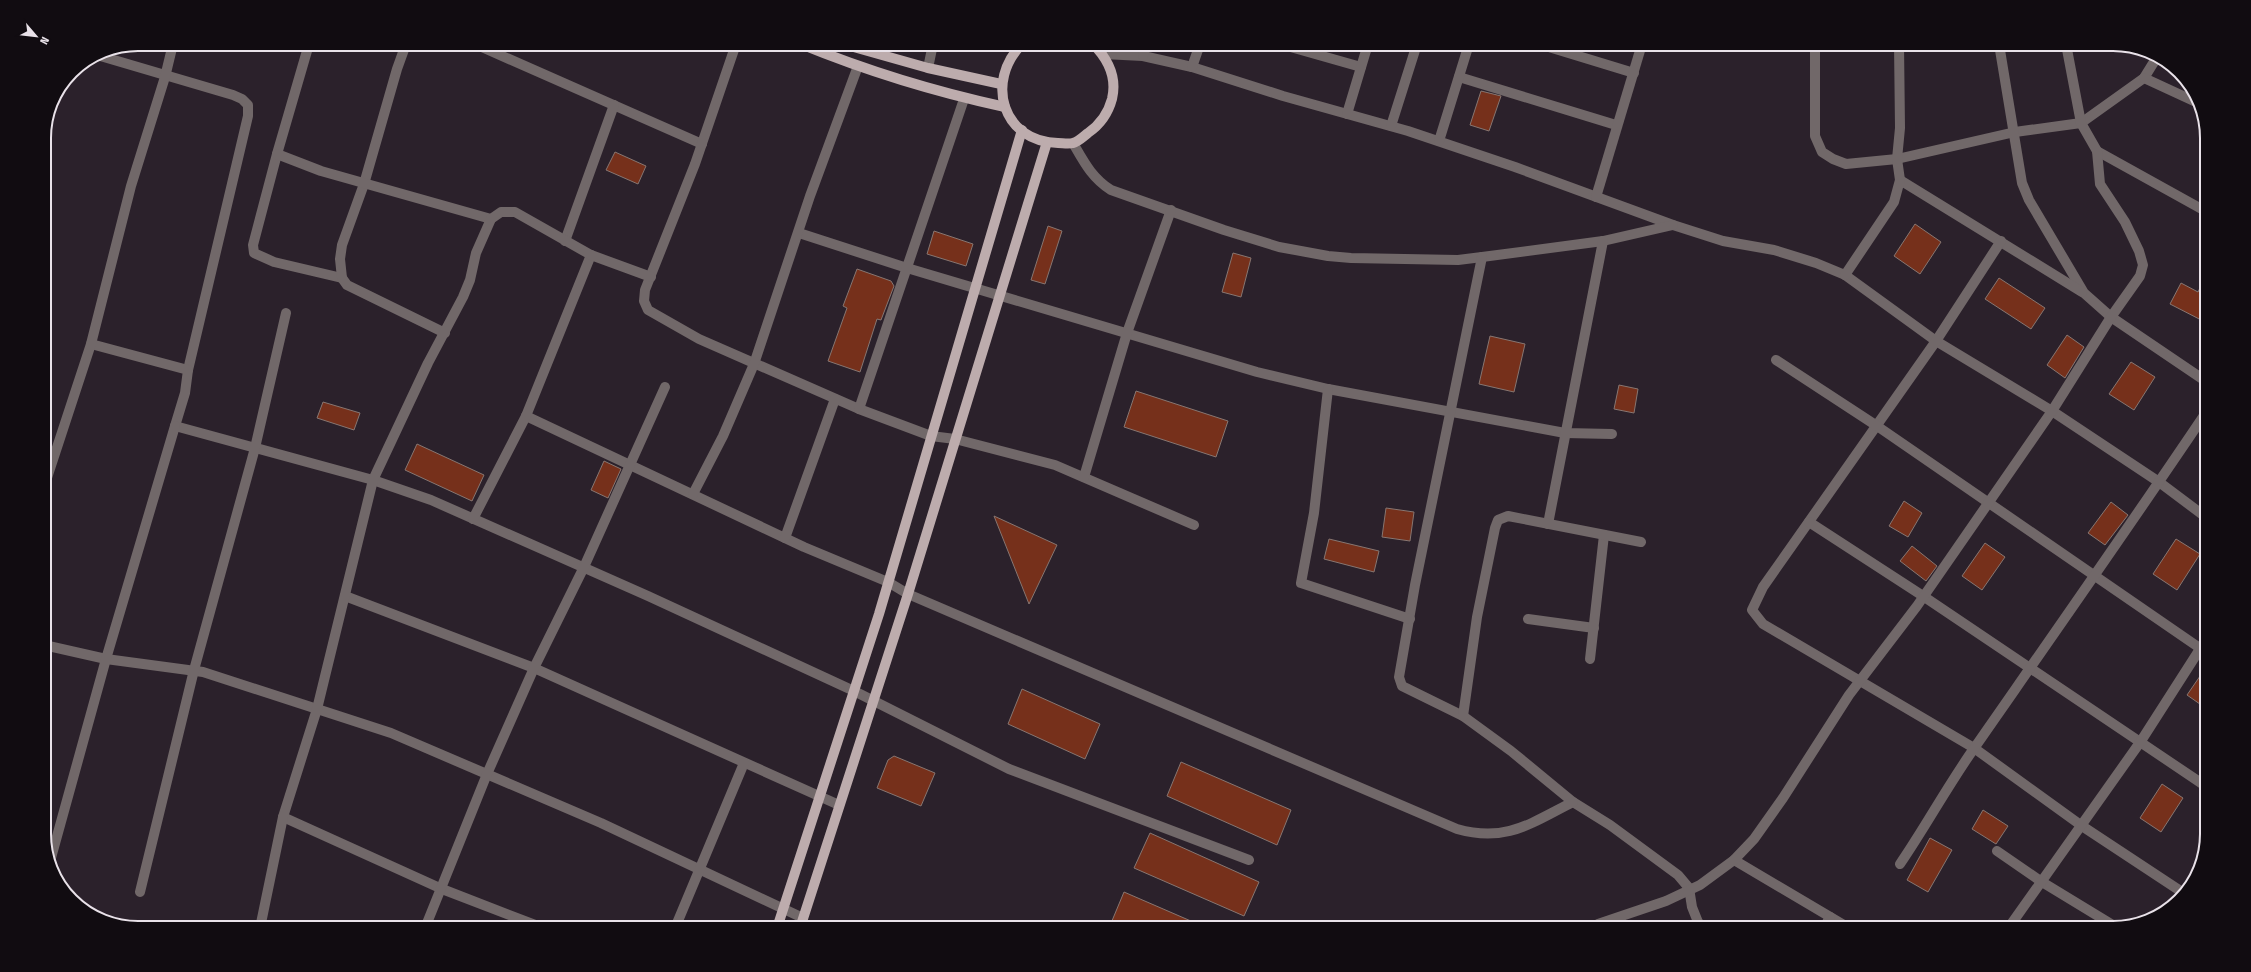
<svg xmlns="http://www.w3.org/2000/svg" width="2251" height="972" viewBox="0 0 2251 972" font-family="'Fira Sans Condensed',sans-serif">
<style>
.building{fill:#76301b;stroke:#877671}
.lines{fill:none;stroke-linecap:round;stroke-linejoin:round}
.minor{stroke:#716869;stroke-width:10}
.major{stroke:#bdacad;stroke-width:10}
.rim{fill:none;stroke:#e9e2e9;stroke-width:2}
</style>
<rect width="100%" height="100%" fill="#2b212b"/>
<g class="building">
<path d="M1481,91L1501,96L1489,131L1470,125Z"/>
<path d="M615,152L646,166L638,184L606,170Z"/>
<path d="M1915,224L1941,242L1920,274L1894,256Z"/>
<path d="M1048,226L1062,231L1045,284L1031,280Z"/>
<path d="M934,231L973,244L966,266L927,254Z"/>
<path d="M1233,253L1251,258L1241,297L1222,292Z"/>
<path d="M857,269L891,281L894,286L881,320L877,319L860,372L828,361L847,308L843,306Z"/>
<path d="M2207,274V323L2170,304L2181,283L2198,292Z"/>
<path d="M1999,278L2045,308L2031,329L1985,299Z"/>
<path d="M2067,335L2084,347L2065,378L2047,365Z"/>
<path d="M1490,336L1525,344L1514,392L1479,384Z"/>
<path d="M2131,362L2155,377L2134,410L2109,394Z"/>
<path d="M1619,385L1638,389L1634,413L1614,409Z"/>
<path d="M1136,391L1228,421L1216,457L1124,427Z"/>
<path d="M323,402L360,413L354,430L317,418Z"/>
<path d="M417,444L484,475L472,501L405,470Z"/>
<path d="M604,461L621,469L608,498L591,490Z"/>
<path d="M1904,501L1922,513L1908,537L1889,526Z"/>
<path d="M2111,502L2128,515L2105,545L2088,533Z"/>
<path d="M1386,508L1414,512L1410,541L1382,537Z"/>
<path d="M994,516L1057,545L1029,604Z"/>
<path d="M1329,539L1379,551L1374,572L1324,559Z"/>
<path d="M2176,539L2200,554L2177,590L2153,574Z"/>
<path d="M1985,543L2005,557L1982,590L1962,576Z"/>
<path d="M1912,546L1937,566L1926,581L1900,561Z"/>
<path d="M2207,666V709L2187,695Z"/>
<path d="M1022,689L1100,724L1085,759L1008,724Z"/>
<path d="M894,756L935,773L921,806L877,788L888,760Z"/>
<path d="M1181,762L1291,810L1277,845L1167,796Z"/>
<path d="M2162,784L2183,798L2161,832L2140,818Z"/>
<path d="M1983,810L2008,826L1996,844L1972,829Z"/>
<path d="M1150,833L1259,882L1244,916L1134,868Z"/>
<path d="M1930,838L1952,850L1928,892L1907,880Z"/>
<path d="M1124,892L1207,928H1109Z"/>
</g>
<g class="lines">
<g class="minor">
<path d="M309,44L277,154L253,245L254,253L274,262L342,278"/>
<path d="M406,44L397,69L364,184L342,245L340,259L342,278L347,285L445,333"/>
<path d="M475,44L702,144"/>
<path d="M736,44L695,164L645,290L644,301L648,310L699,339L859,409L931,436L955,439L1055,465L1194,525"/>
<path d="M1280,44L1361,67"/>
<path d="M1539,44L1634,73"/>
<path d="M1815,44V136L1822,152L1833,159L1846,164L1897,159L2015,132L2081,123L2144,78L2157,57"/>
<path d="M1999,44L2022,183L2029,200L2084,293L2111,317L2207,382"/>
<path d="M1103,54L1143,56L1192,67L1283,96L1408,131L1515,167L1673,225L1723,241L1774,250L1816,263L1845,275L1936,341L2052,411L2159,482L2207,518"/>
<path d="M97,55L233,95L242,99L248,105V116L188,370"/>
<path d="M1143,56L1146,44"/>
<path d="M1192,67L1200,44"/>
<path d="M928,68L933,44"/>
<path d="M1459,77L1616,125"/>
<path d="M2144,78L2196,102"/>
<path d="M1347,114L1368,44"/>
<path d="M1391,126L1417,44"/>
<path d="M1439,141L1469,44"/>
<path d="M1073,143C1084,162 1092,178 1111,190L1224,230L1279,247L1328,256L1351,258L1458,260L1482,257L1603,241L1673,225"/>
<path d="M2097,151L2207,212"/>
<path d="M277,154L321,171L491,219"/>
<path d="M1900,180L2082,292"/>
<path d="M1596,197L1642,44"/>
<path d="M799,233L907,268L1257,372L1328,389L1565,433L1612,434"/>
<path d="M565,241L614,105"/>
<path d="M2001,241L1936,341L1763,587L1752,610L1763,624L1974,748L2082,826L2182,892"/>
<path d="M1482,257L1415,585L1399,677L1402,686L1463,716L1511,751L1573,802L1610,825L1678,875L1689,888L1692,907L1698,922L1703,928"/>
<path d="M1845,275L1894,202L1900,180L1897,159L1900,128L1899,44"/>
<path d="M91,344L188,370L185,393L175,426L373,480L431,500L648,596L854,691L1009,769L1249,860"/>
<path d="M1776,360L1877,426L2207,653"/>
<path d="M1328,389L1314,513L1301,583L1410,619"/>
<path d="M859,409L964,99"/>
<path d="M526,416L804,547L888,582L908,594L1457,829C1506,843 1531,823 1573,802"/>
<path d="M1084,477L1127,333L1171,210"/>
<path d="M44,487L91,344L131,186L165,77L173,44"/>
<path d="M693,494L723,436L754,364L810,196L858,66"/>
<path d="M473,519L526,416L591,255"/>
<path d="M1809,522L1923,596L2207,787"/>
<path d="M1548,524L1603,241"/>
<path d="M785,538L835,399"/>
<path d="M345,596L534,668L839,805"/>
<path d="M1528,619L1594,628"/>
<path d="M44,645L106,659L203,672L391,733L601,823L803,918"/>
<path d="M1590,659L1604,535"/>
<path d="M1463,716L1477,617L1495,528L1498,520L1508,516L1641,542"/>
<path d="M283,817L442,889L543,928"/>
<path d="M1997,851L2042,882L2116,927"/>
<path d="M51,858L106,659L175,426"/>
<path d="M1734,860L1849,928"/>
<path d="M1900,864C1926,826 1948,785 1975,747C2053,635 2131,524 2207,411"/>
<path d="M140,892L194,670L255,448L286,313"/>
<path d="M2012,923L2141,741L2207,638"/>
<path d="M1598,924L1666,901L1700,885L1734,860L1754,839L1783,798L1849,695L1917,606L2052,411L2111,317L2140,276L2143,265L2139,251L2125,222L2100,184L2097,151L2081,123L2066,44"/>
<path d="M260,928L283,817L317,709L373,480L428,363L463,297L470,280L476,253L491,219L501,212H515L591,255L651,277"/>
<path d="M425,928L487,774L534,668L584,567L665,387"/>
<path d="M675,928L744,763"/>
<path d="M1824,928L1830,917"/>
</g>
<g class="major">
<path d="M801,44C867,71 936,92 1005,107"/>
<path d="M843,44L928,68L1001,84"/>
<path d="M1022,44C985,81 1002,142 1058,143C1062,143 1069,144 1073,143C1078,142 1084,136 1088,133C1101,124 1108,114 1112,99C1117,78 1108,59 1093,44"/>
<path d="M777,928L879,614L1022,130"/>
<path d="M800,928L908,594L1047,142"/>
</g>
</g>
<path d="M0 0H2251V972H0ZM138 51H2113A87 87 0 0 1 2200 138V834A87 87 0 0 1 2113 921H138A87 87 0 0 1 51 834V138A87 87 0 0 1 138 51Z" fill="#110c11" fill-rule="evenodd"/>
<path class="rim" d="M138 51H2113A87 87 0 0 1 2200 138V834A87 87 0 0 1 2113 921H138A87 87 0 0 1 51 834V138A87 87 0 0 1 138 51Z"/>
<g transform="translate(36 36) rotate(118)" stroke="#110c11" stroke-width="3" paint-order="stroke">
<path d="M0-3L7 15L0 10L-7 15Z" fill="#e9e2e9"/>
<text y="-6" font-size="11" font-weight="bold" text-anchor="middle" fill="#e9e2e9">N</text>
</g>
</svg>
